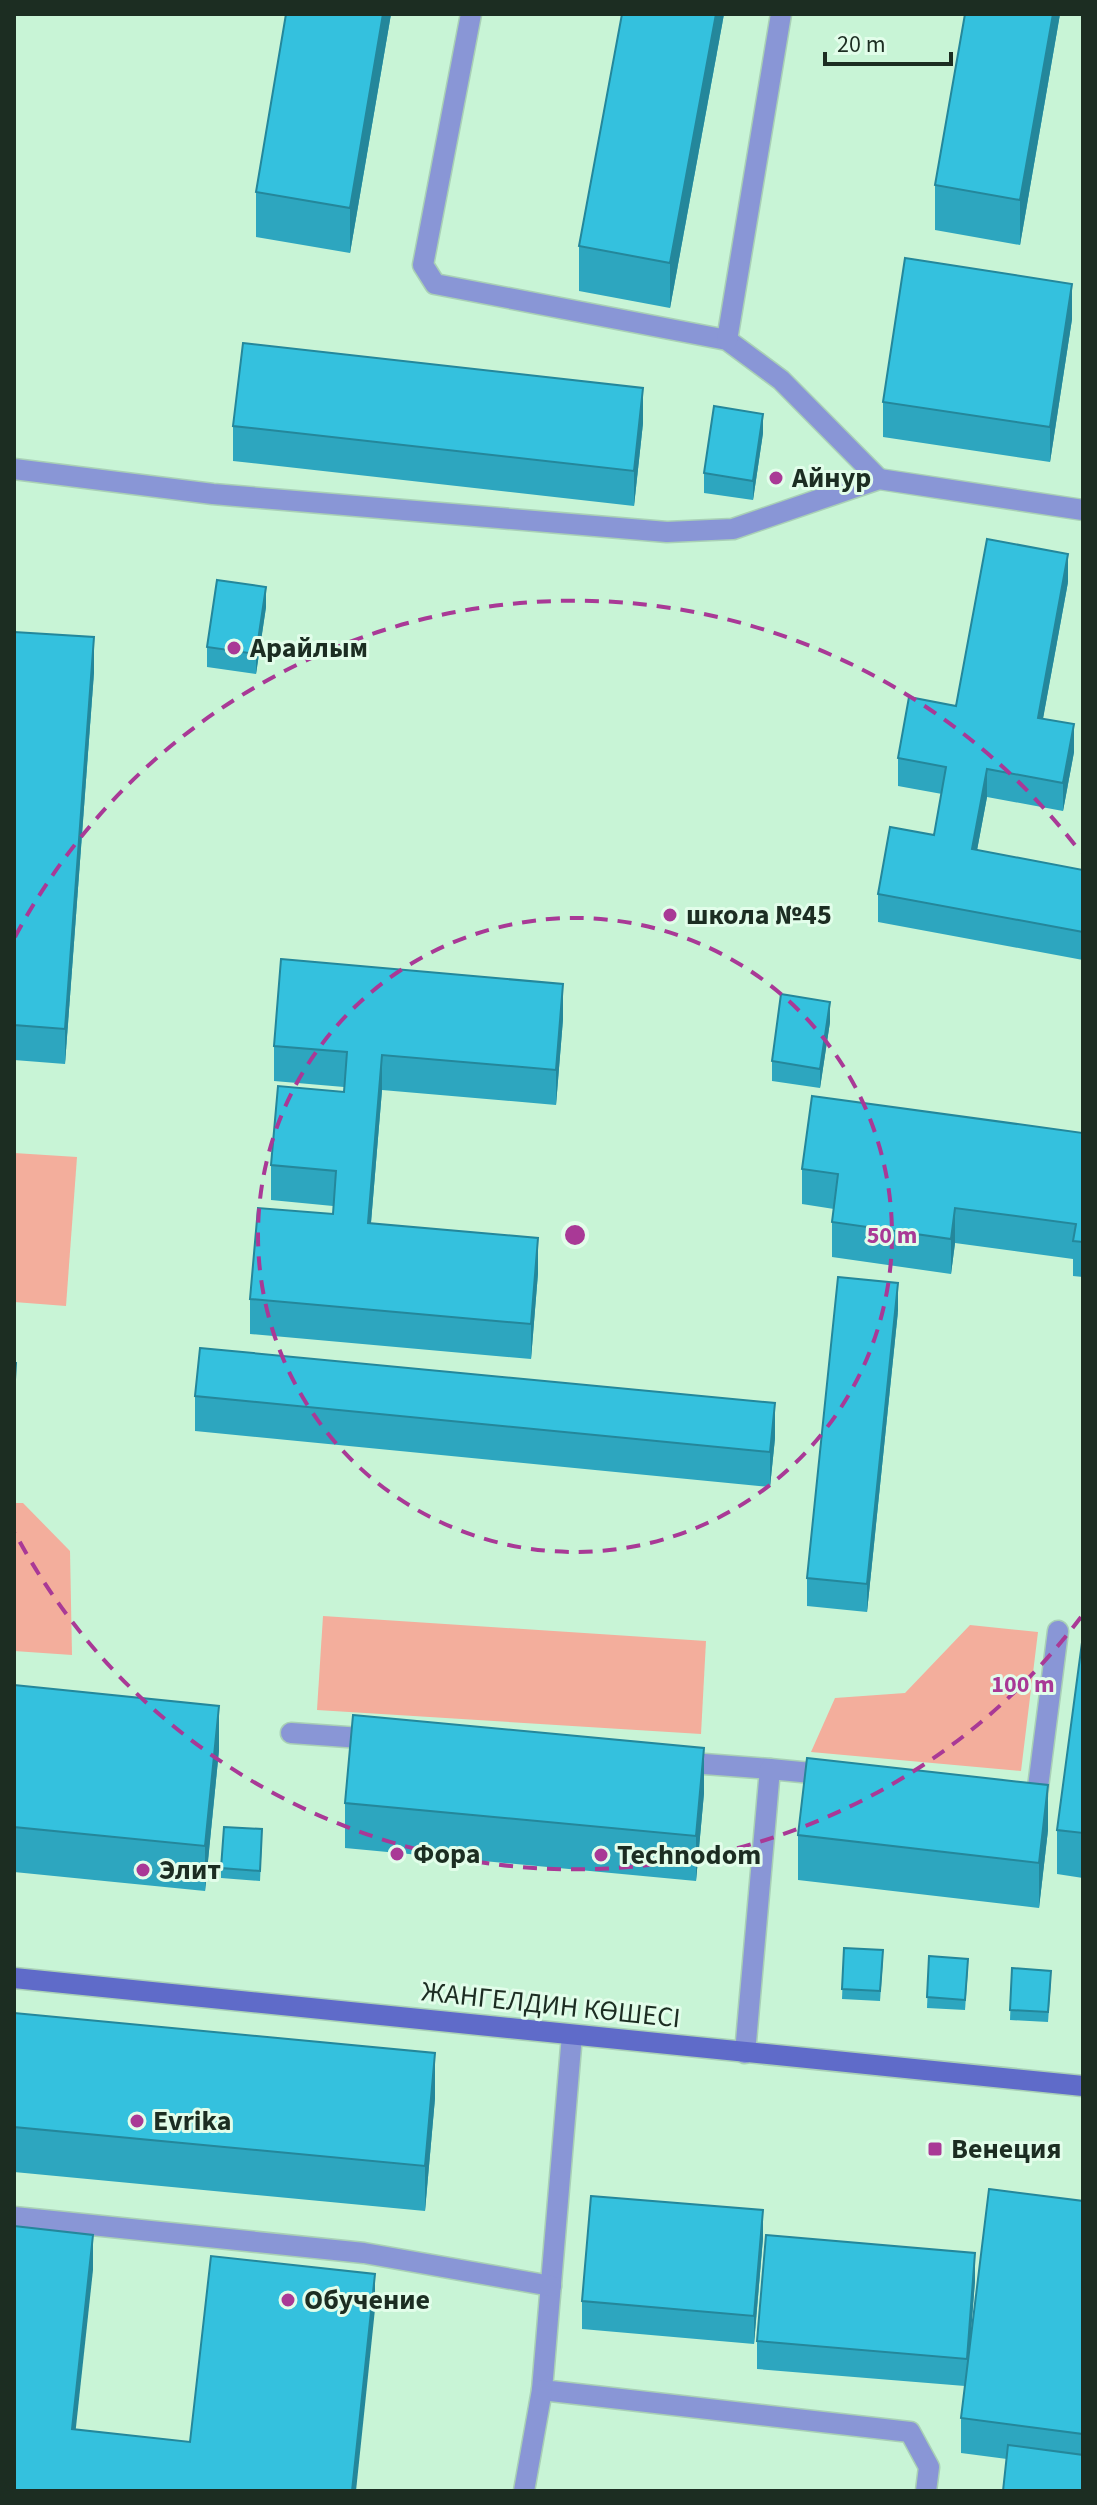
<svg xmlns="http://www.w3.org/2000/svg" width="1097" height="2505" viewBox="0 0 1097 2505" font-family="'Source Sans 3',sans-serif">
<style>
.green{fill:#f3ae9c}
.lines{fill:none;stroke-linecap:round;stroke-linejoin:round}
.service-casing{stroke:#a9d0b6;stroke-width:23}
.secondary-casing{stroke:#a9d0b6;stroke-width:23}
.service{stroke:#8996d6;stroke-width:20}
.secondary{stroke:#5f6bc9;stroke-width:20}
.wall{fill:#2da6bf}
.shaded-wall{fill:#24879b}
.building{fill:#34c1de;stroke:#24879b;stroke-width:2}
.ring{fill:none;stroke:#a93996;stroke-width:4;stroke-dasharray:14 10}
.poi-dot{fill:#a93996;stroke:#e2fdea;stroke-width:3}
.labels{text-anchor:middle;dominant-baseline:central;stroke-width:6;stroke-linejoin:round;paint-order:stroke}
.poi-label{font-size:28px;font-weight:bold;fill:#1c2d22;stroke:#e2fdea;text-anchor:start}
.street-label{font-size:28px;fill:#1c2d22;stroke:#e2fdea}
.centre{fill:#a93996;stroke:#e2fdea;stroke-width:4}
.ring-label{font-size:24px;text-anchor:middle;font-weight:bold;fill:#a93996;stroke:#e2fdea;stroke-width:6;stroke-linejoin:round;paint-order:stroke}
</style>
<rect width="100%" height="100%" fill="#c8f4d6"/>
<g class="green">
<path d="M14,1153L77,1157L66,1306L14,1302Z"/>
<path d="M14,1503H23L70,1551L72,1655L14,1651Z"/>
<path d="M323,1616L706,1641L701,1734L317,1710Z"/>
<path d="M970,1625L1038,1632L1021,1771L811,1752L835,1698L905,1693Z"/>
</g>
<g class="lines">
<g class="service-casing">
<g id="service">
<path d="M471,14L423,265L435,284L727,340L781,380L879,479"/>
<path d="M727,340L781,14"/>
<path d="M14,469L213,494L667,532L733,529L879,479L1083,510"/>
<path d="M291,1733L375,1739"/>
<path d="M678,1762L770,1769"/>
<path d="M1024,1794L1037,1795L1058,1631"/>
<path d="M572,2035L542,2390L910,2432L929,2467L926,2491"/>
<path d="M745,2053L770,1769L832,1775"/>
<path d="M14,2217L364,2253L551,2286"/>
<path d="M524,2491L542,2390"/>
</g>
</g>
<g class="secondary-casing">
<path id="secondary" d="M14,1978L1083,2086"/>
</g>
<use href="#service" class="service"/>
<use href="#secondary" class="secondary"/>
</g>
<g class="wall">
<path d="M391,14L350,253L256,237V192Z"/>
<path d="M622,14H724L670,308L579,291V246Z"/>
<path d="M1060,14L1020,245L935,230V185Z"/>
<path d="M1072,319L1050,462L883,437V402Z"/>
<path d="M643,423L634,506L233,461V426Z"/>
<path d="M763,433L753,500L704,493V473Z"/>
<path d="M1068,582L1043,718L1074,752L1063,811L987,797L977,850L1083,870V960L878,922V894L934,835L942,794L898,786V758L956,706Z"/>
<path d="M266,607L256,674L207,667V647Z"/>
<path d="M14,632L94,672L65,1064L14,1060Z"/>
<path d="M563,1019L556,1105L382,1090L371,1223L538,1273L531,1359L250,1334V1299L333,1214V1206L271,1200V1165L344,1092V1087L274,1081V1046Z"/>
<path d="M830,1022L820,1088L772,1081V1061Z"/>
<path d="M1083,1133V1277L1073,1276V1259L955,1243L951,1274L832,1257V1222L834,1209L802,1204V1169Z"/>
<path d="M898,1311L867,1612L807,1606V1578Z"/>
<path d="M195,1396L775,1438L770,1487L195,1431Z"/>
<path d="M1083,1635V1878L1057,1874V1830Z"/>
<path d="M14,1685L219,1750L205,1891L14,1872Z"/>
<path d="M704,1793L696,1881L345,1848V1803Z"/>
<path d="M1048,1830L1039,1908L798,1880V1835Z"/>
<path d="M262,1840L260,1881L221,1878V1868Z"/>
<path d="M844,1948L883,1960L880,2001L842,1999Z"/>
<path d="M929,1956L968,1969L965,2010L927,2008Z"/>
<path d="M1012,1968L1051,1981L1048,2022L1010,2020Z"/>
<path d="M14,2013L435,2098L425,2211L14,2172Z"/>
<path d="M1083,2201V2491L1007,2459L961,2453V2418L965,2386L757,2369V2341L975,2281L970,2338Z"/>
<path d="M763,2238L754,2344L582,2329V2301Z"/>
</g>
<g class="shaded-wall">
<path d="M383,14H391L350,253V208Z"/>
<path d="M716,14H724L670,308V263Z"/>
<path d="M1053,14H1060L1020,245V200Z"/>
<path d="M1072,284V319L1050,462V427Z"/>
<path d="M643,388V423L634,506V471Z"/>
<path d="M763,414V433L753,500V481Z"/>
<path d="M1068,554V582L1038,746V718Z"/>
<path d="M266,587V607L256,674V654Z"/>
<path d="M94,637V672L65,1064V1029Z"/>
<path d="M1074,724V752L1063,811V783Z"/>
<path d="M987,769V797L972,877V849Z"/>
<path d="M563,984V1019L556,1105V1070Z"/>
<path d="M830,1002V1022L820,1088V1069Z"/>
<path d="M382,1055V1090L368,1258V1223Z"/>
<path d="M955,1208V1243L951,1274V1239Z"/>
<path d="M538,1238V1273L531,1359V1324Z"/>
<path d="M898,1283V1311L867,1612V1584Z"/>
<path d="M16,1363V1398L14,1431V1396Z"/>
<path d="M775,1403V1438L770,1487V1452Z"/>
<path d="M219,1706V1750L205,1891V1846Z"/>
<path d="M704,1748V1793L696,1881V1836Z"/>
<path d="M1048,1785V1830L1039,1908V1863Z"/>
<path d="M435,2053V2098L425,2211V2166Z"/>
<path d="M763,2210V2238L754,2344V2316Z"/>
<path d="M93,2235V2270L72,2464V2429Z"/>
<path d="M975,2253V2281L967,2387V2359Z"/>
<path d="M375,2274V2309L356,2491H352Z"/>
</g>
<g class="building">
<path d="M286,14H383L350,208L256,192Z"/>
<path d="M622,14H716L670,263L579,246Z"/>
<path d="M965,14H1053L1020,200L935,185Z"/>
<path d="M905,258L1072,284L1050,427L883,402Z"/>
<path d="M243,343L643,388L634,471L233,426Z"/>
<path d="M714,406L763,414L753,481L704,473Z"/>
<path d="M987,539L1068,554L1038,718L1074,724L1063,783L987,769L972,849L1083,870V932L878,894L890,827L934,835L946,767L898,758L909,697L956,706Z"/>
<path d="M217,580L266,587L256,654L207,647Z"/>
<path d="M14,632L94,637L65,1029L14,1025Z"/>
<path d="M281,959L563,984L556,1070L382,1055L368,1223L538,1238L531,1324L250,1299L258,1208L333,1214L336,1171L271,1165L278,1086L344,1092L347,1052L274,1046Z"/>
<path d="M781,994L830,1002L820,1069L772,1061Z"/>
<path d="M812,1096L1083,1133V1242L1073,1241L1076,1224L955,1208L951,1239L832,1222L838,1174L802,1169Z"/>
<path d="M838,1277L898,1283L867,1584L807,1578Z"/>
<path d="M200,1348L775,1403L770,1452L195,1396Z"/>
<path d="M14,1363H16L14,1396Z"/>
<path d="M1083,1635V1833L1057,1830Z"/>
<path d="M14,1685L219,1706L205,1846L14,1827Z"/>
<path d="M353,1715L704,1748L696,1836L345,1803Z"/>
<path d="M807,1758L1048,1785L1039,1863L798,1835Z"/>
<path d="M224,1827L262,1829L260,1871L221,1868Z"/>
<path d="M844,1948L883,1950L880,1991L842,1989Z"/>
<path d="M929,1956L968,1959L965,2000L927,1997Z"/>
<path d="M1012,1968L1051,1971L1048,2012L1010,2010Z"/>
<path d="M14,2013L435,2053L425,2166L14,2127Z"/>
<path d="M989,2189L1083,2201V2434L961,2418Z"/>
<path d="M591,2196L763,2210L754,2316L582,2301Z"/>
<path d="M14,2226L93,2235L72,2429L190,2442L211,2256L375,2274L352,2491H14Z"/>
<path d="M766,2235L975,2253L967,2359L757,2341Z"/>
<path d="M1008,2445L1083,2455V2491H1003Z"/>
</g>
<g class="ring">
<circle cx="575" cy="1235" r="317"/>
<path d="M1081 1617A634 634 0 0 1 15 1533M15 937A634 634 0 0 1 1081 853"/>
</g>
<g class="poi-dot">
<circle cx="776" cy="478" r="8"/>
<circle cx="234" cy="648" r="8"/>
<circle cx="670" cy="915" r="8"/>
<circle cx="397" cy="1854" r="8"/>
<circle cx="601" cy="1855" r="8"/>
<circle cx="143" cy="1870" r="8"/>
<circle cx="137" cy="2121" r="8"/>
<rect x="927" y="2141" width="16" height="16" rx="4"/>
<circle cx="288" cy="2300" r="8"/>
</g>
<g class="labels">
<g class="poi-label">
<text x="792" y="478">Айнур</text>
<text x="250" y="648">Арайлым</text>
<text x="686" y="915">школа №45</text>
<text x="413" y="1854">Фора</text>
<text x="617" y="1855">Technodom</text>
<text x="159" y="1870">Элит</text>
<text x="153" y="2121">Evrika</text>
<text x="951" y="2149">Венеция</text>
<text x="304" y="2300">Обучение</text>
</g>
<g class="street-label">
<text transform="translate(551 2005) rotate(6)">ЖАНГЕЛДИН КӨШЕСІ</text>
</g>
</g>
<circle cx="575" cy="1235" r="12" class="centre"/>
<g class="ring-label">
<text x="892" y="1243">50 m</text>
<text x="1023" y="1692">100 m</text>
</g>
<rect width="1097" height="2505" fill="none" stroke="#1c2d22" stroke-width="32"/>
<path d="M825 52v12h126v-12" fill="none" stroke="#1c2d22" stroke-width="4"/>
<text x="837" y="52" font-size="24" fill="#1c2d22" stroke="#e2fdea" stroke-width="6" paint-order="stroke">20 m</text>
</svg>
